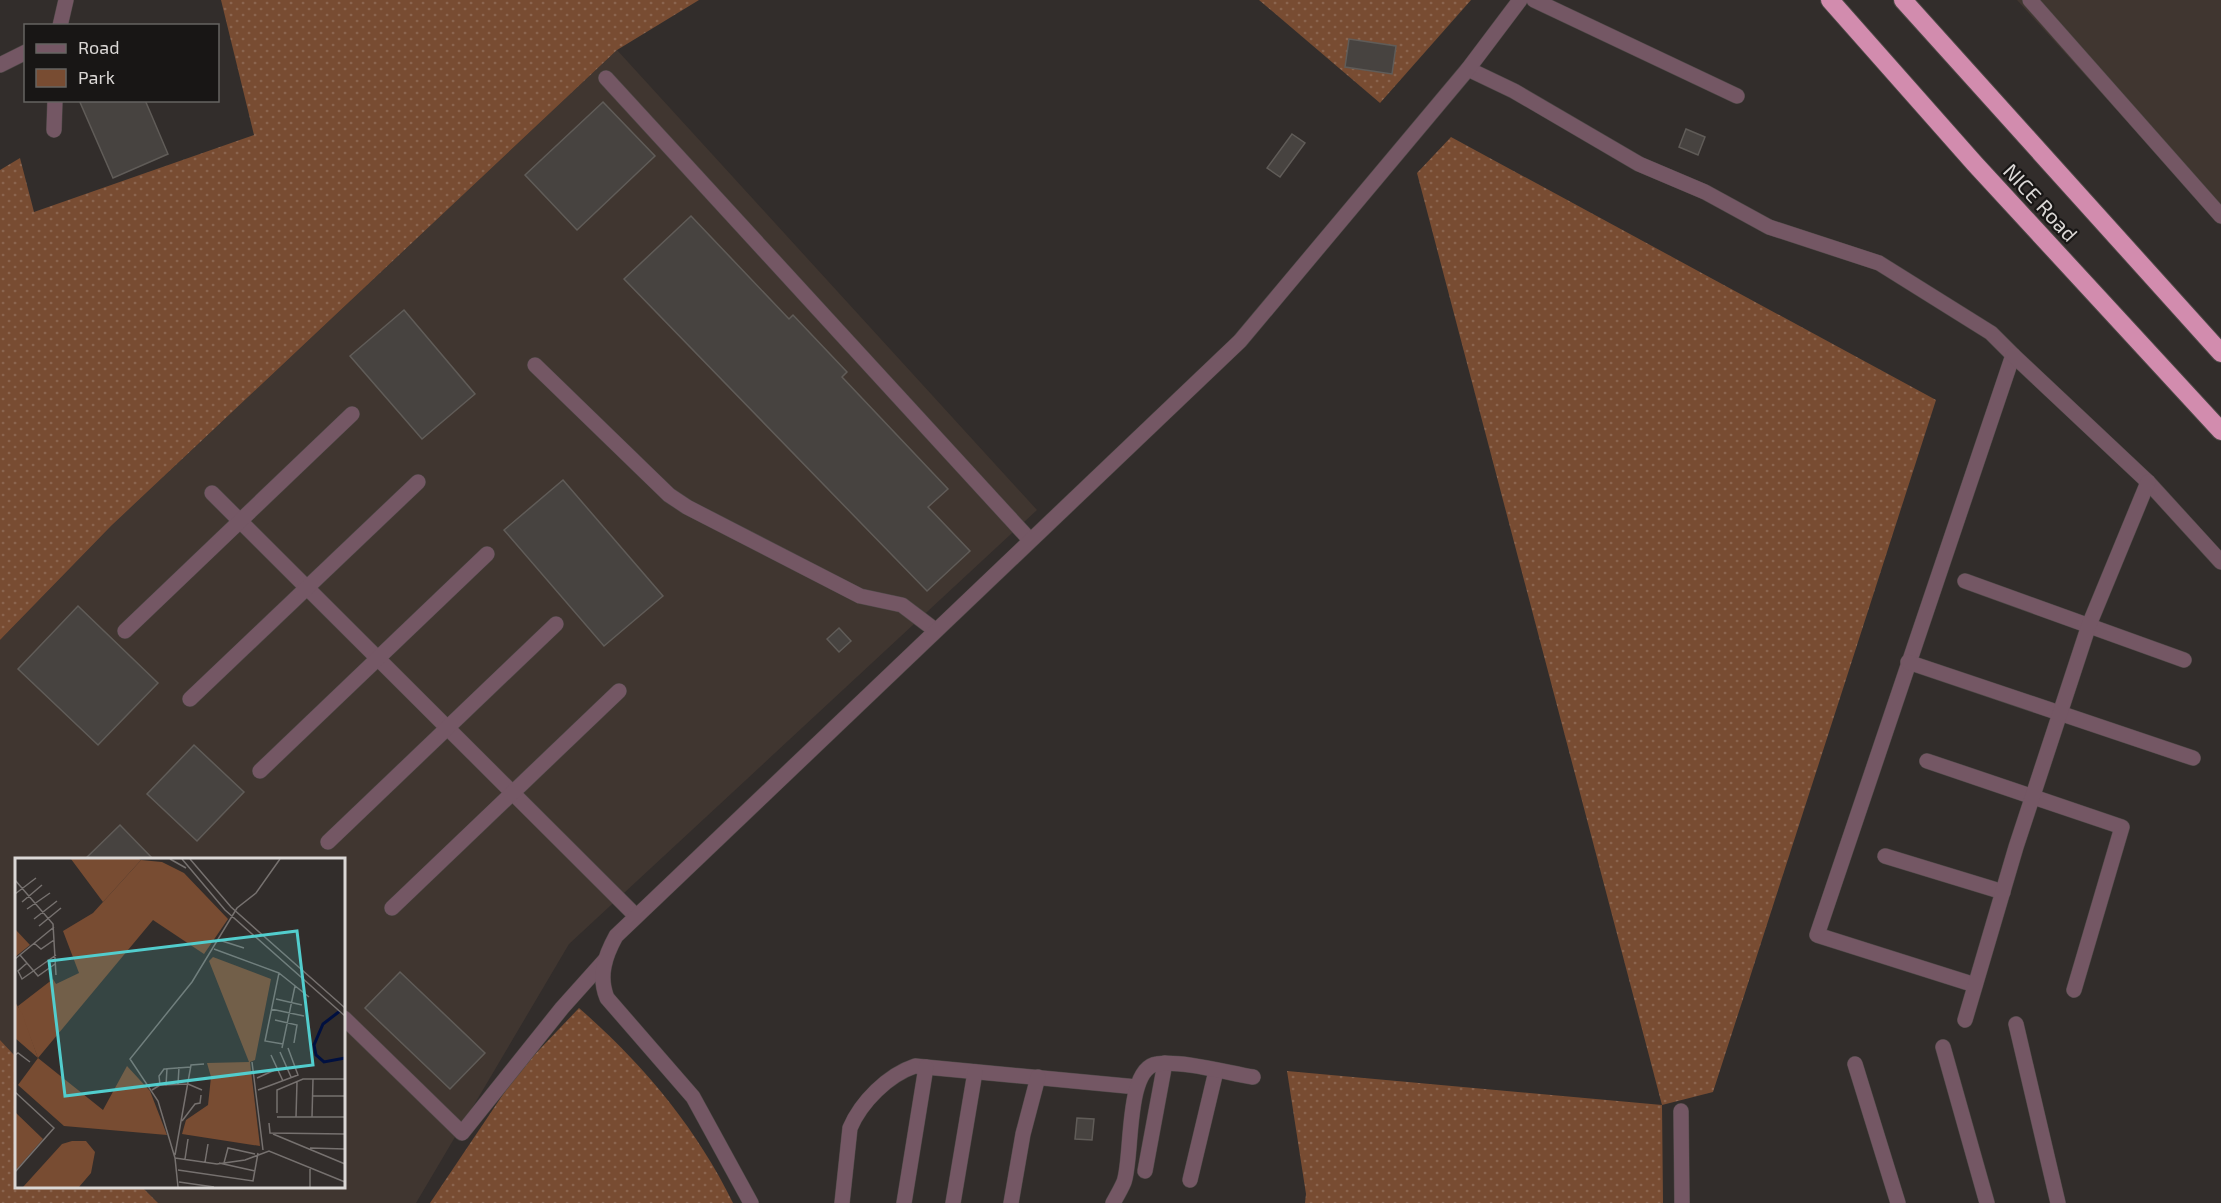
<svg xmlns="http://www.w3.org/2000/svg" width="2221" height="1203" viewBox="0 0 2221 1203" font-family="'Exo 2',sans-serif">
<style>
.built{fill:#403630}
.green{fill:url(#green-dots)}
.building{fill:#474340;stroke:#605c58;stroke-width:1.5}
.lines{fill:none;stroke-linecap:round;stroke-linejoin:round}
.minor-casing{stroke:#4d4846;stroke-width:16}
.highway-casing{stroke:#4d4846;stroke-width:20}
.minor{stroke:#745764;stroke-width:15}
.highway{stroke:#d28cae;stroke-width:18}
.labels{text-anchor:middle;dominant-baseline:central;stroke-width:4.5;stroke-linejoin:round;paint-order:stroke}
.street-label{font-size:21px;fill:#dbd8d6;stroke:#181615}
.inset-river{fill:none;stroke:#001040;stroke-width:3}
.inset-road{fill:none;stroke:#76716f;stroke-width:1.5}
.view{fill:#52cdcd;fill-opacity:0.15;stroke:#52cdcd;stroke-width:3}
.inset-edge{fill:none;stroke:#dbd8d6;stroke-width:3}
</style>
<defs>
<pattern id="green-dots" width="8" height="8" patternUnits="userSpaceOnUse" patternTransform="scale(1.5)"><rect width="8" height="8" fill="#784c32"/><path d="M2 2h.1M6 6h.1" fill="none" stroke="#8b654f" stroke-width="1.8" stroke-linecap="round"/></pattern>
</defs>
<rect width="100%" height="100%" fill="#322d2b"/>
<g class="built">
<path d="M2017,0H2221V225Z"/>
<path d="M617,50L1037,510L569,944L416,1203H158L142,1187L344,1186V860H16V1057L0,1040V640L111,526Z"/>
</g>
<g class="green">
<path d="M221,0H699L617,50L111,526L0,640V170L20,158L34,212L254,135Z"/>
<path d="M1259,0H1471L1380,103Z"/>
<path d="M1451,137L1936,400L1713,1092L1662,1105L1663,1203H1305L1306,1194L1287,1071L1662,1105L1417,173Z"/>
<path d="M579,1008C643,1064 695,1126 733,1203H430L518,1072Z"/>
<path d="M0,1040L16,1057V1186L142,1187L158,1203H0Z"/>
</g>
<g class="building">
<path d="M1349,39L1396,46L1392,74L1345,67Z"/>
<path d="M79,100H145L168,154L113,178Z"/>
<path d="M603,102L655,156L577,230L525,175Z"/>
<path d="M1686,129L1705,137L1698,155L1679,147Z"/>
<path d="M1292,134L1305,143L1280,177L1267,168Z"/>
<path d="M691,216L789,319L793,315L847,372L842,377L948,489L928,507L970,551L927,591L624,279Z"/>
<path d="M404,310L475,394L422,439L350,356Z"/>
<path d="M563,480L663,596L604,646L504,530Z"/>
<path d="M78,606L158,683L98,745L18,669Z"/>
<path d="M839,628L851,641L839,652L827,639Z"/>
<path d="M194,745L244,792L197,841L147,794Z"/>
<path d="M120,825L154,860H84Z"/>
<path d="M400,972L485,1053L450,1089L365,1008Z"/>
<path d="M1077,1118L1094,1119L1092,1140L1075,1139Z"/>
</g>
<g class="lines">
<g class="minor-casing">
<g id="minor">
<path d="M1534,0L1737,96"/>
<path d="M2030,0L2221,216"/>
<path d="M60,26L66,0"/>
<path d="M0,65L26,52"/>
<path d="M1468,69L1514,91L1639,164L1705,192L1769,227L1879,263L1991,333L2013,355L1817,935L1975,985"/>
<path d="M606,78L1030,540"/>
<path d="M54,130L55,100"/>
<path d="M2013,355L2148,482L2221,562"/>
<path d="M535,365L669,495L687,507L860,596L902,605L935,630"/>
<path d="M212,493L635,915"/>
<path d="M1965,581L2184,660"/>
<path d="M125,631L352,414"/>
<path d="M1908,662L2193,758"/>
<path d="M190,699L418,482"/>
<path d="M1927,761L2122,827L2074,990"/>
<path d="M260,771L487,554"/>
<path d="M328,842L556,624"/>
<path d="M1885,856L2003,892"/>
<path d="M392,908L619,691"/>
<path d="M344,1018L462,1133L562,1008L605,960"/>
<path d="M1965,1020L2016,847L2089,625L2148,482"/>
<path d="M2016,1024L2058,1203"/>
<path d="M1943,1047L1987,1203"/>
<path d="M1855,1064L1898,1203"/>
<path d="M1681,1111L1682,1203"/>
<path d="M1145,1171L1165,1063"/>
<path d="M1190,1180L1216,1071"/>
<path d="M751,1203L693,1097L607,998C598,976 605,956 616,936L1240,341L1468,69L1520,0"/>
<path d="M842,1203L850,1128C861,1102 888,1075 915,1066L1137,1087"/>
<path d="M904,1203L926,1067"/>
<path d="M953,1203L975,1072"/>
<path d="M1011,1203L1023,1134L1038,1077"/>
<path d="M1113,1203C1117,1196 1121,1189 1124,1182C1133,1157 1125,1068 1157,1064C1181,1060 1228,1073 1253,1077"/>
</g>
</g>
<g class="highway-casing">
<g id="highway">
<path d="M1830,0L1975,164L2221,431"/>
<path d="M1903,0L2221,353"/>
</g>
</g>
<use href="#minor" class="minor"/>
<use href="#highway" class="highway"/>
</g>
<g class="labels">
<g class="street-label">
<text transform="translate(2041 202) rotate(47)">NICE Road</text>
</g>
</g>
<g transform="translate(15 858)">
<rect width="330" height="330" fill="#322d2b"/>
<path d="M126,2L147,4L169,15L213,61L189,96L138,62L23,200L88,252L112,208L135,233L152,277L49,268L3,227L23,200L3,148L38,121L41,126L64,115L48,73L78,55ZM0,71L15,87L0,99ZM198,99L256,121L240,202L235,204L245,288L167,276L171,262L193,247L196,219L192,205L234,204L194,103ZM0,254L28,281L0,313ZM57,283H71L80,294L76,315L64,329H8L47,286Z" fill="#784c32"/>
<path d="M56,1H124L126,2L88,44ZM0,144L7,155L23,200L0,180Z" fill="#784c32"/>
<path class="inset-river" d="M325,153L308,166L299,187L301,197L309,204L330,200"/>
<path class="inset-road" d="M155,1L171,10M167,1L210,52L330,158M175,1L216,49L330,150M0,22L38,66L41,117M0,36L21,20M7,44L27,27M12,51L35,35M19,61L42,43M24,68L46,50M204,82L229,90M19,85L26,91L39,82M199,91L264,115L250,183L268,186M5,97L23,118L40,106M0,101L39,69M12,105L3,113L7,121L41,97M264,115L294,139M261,141L287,147M256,151L289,158M260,162L282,167L279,185M267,190L280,128M265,194L276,219M0,197L3,195L15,204M256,197L268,223M237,204L248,292M242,220L262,211M145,227L144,218L149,211L176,209M163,227L164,209M151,228L152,210M137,232L145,227L173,226L187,232M243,232L283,217L273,190M0,234L39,270L0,314M298,238H330M262,255V232L288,221H330M262,259H330M281,259L282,224M297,259L298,221M167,263L180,246L185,245L186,237M254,265L255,275L330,276M258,276L330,306M295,290L330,291M160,297L176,207L189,206M160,300L202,306L230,302L254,293L330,324M170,301L173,281M190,304L193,286M204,305L240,313M209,305L213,290L240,296M295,309V329M163,312L238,323L243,295M164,324L199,329M163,329L160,300L143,243L115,201L177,124L222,50L241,35L265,1"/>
<path class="view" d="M282,73L298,207L50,238L34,103Z"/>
<rect width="330" height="330" class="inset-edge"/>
</g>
<rect x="24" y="24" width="195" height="78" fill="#181615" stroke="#666462" stroke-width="1.5"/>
<rect x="36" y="44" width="30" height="9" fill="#745764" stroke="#666462" stroke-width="1.5"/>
<text x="78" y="54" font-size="18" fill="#dbd8d6">Road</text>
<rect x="36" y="69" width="30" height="18" fill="#784c32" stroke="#666462" stroke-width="1.5"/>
<text x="78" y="84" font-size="18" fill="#dbd8d6">Park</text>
</svg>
